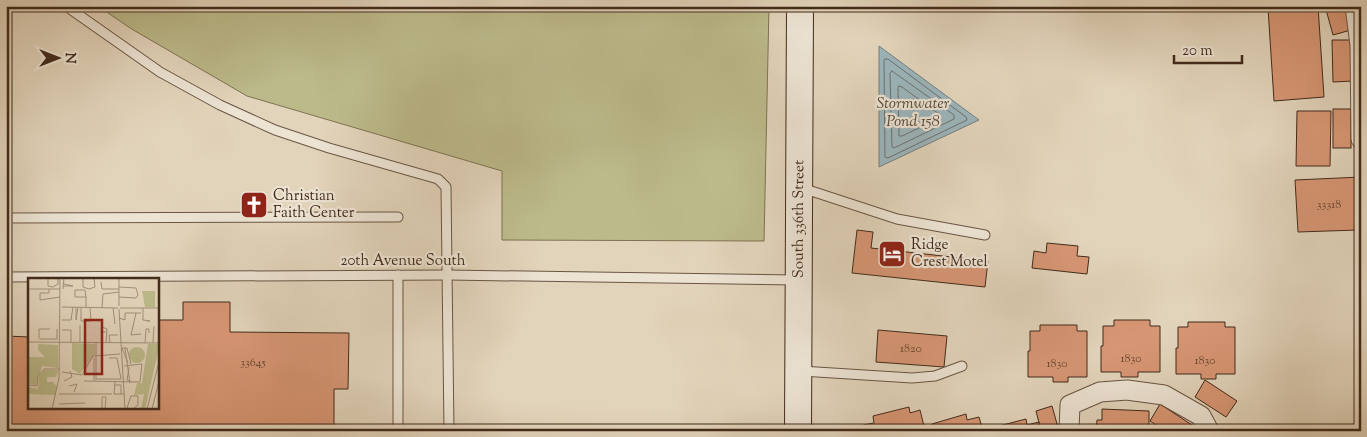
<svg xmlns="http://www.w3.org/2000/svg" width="1367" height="437" viewBox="0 0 1367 437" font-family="'Sorts Mill Goudy',serif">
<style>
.green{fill:#bcba8b;stroke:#7f7253}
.water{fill:#9bb5bc;stroke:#777e7c}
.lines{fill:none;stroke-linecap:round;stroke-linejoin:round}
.shore{stroke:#6e706c;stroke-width:1}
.building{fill:#d79674;stroke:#422b1b}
.service-casing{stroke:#6a5543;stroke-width:11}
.minor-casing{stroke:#6a5543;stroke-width:21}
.secondary-casing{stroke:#422b1b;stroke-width:28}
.service{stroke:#ece3d3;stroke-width:9}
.minor{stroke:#ece3d3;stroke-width:19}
.secondary{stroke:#ece3d3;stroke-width:26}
.labels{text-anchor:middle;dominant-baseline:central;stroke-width:4.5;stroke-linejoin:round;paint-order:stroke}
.number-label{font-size:12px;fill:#674631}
.poi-label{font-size:15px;fill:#422b1b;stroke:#ece3d3;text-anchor:start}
.street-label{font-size:15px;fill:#422b1b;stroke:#ece3d3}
.water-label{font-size:16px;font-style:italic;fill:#54473b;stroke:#ece3d3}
.inset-road{fill:none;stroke:#a2907b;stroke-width:1}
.view{fill:#8f2418;fill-opacity:0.15;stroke:#8f2418;stroke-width:2.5}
.inset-edge{fill:none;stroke:#422b1b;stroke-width:2.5}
</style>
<rect width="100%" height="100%" fill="#e2d4bb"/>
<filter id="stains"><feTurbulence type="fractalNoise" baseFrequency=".004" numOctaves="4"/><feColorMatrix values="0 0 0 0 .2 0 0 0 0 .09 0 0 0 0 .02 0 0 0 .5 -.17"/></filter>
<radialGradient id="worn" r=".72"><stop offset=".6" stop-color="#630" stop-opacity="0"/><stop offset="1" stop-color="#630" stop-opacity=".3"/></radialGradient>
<path class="green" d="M98,6H769L764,241L502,240V171L247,96L130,28Z"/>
<path class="water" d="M879,46L979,120L879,167Z"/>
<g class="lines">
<g class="shore">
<path d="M885,59H888L966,117L967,120L888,158L885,157L884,61Z"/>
<path d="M892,71L954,115V119L894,148L892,147L890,74Z"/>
<path d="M899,86L902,87L939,114L940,118L902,136H899L898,89Z"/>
</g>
</g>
<g class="building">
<path d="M1289,6H1318L1324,97L1274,101L1268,8Z"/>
<path d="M1325,6H1345L1351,30L1333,35Z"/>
<path d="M1332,40H1352L1353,81L1333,82Z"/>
<rect x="1333" y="109" width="18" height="39"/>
<path d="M1297,111H1331L1330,166H1296Z"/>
<path d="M1361,177V237L1358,238V230L1298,232L1295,180Z"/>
<path d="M857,230L873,232L871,248L988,261L985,287L852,273Z"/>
<path d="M1047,243L1078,246L1077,256L1089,257L1087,274L1032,268L1034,251L1046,253Z"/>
<path d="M183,302H230V332L349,333L348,389H334V431H6V336L29,337V408H158V320H183Z"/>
<path d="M1114,320H1150V326H1160V372H1138V377H1121V372H1101V346H1103V326H1114Z"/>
<path d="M1188,322H1225V327H1235V374H1216V379H1201V374H1176V348H1178V327H1188Z"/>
<path d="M1040,325H1077V331H1087V377H1068V382H1053V377H1028V351H1030V331H1040Z"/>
<path d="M878,330L947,336L944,367L876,362Z"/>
<path d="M1205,380L1237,401L1226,417L1195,397Z"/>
<path d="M1160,404L1192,425L1188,431H1165L1150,421Z"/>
<path d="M1052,406L1059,431H1041L1036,411Z"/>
<path d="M909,407L910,413L920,410L925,430L933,428L932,424L966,414L967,420L979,417L983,431H865L863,425L874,423L873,416Z"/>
<path d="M1102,409L1149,411V431H1096L1097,420H1102Z"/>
<path d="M1026,419L1027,425L1039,422L1041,431H991V428Z"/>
</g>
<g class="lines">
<g class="service-casing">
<g id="service">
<path d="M66,6L160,72L220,105L275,130L329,148L438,179L446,187L449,431"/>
<path d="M802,188L897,219L985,235"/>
<path d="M6,218L398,217"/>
<path d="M398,275V431"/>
<path d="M6,277L448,275L796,280"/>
<path d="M801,371L912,378L935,376L962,366"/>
</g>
</g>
<g class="minor-casing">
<g id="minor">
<path d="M1355,6L1360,45L1361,139"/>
<path d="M1069,431L1070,405L1100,392L1127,390L1164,395L1201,416L1209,431"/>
</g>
</g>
<g class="secondary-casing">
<g id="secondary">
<path id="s1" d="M798,431L800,6"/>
</g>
</g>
<use href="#service" class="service"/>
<use href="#minor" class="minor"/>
<use href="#secondary" class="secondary"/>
</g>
<defs>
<g id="church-square" transform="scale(1.4375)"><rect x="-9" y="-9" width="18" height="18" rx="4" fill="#8f2418" stroke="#ece3d3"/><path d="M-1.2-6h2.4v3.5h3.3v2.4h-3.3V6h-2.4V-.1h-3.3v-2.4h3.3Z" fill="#fff"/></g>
<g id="hotel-square" transform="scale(1.4375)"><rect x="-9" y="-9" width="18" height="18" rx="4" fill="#8f2418" stroke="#ece3d3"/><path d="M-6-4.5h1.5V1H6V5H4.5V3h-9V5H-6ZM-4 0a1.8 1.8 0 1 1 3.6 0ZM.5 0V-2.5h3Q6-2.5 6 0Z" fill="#fff"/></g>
</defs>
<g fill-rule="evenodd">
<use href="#church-square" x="254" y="205"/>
<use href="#hotel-square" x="892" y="254"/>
</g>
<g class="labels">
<g class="number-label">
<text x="1329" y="205">33318</text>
<text x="911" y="349">1820</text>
<text x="1131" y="359">1830</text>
<text x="1205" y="361">1830</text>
<text x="253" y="363">33645</text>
<text x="1057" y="364">1830</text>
</g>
<g class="poi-label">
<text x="273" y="196">Christian<tspan x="273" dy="17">Faith Center</tspan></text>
<text x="911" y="245">Ridge<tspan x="911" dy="17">Crest Motel</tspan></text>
</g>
<g class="street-label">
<text stroke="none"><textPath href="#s1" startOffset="212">South 336th Street</textPath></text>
<text x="403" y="261">20th Avenue South</text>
</g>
<g class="water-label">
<text x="913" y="104">Stormwater<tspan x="913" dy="18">Pond 158</tspan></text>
</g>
</g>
<g transform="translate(28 278)">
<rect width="131" height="131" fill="#e2d4bb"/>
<path d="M114,13H127V29H117ZM44,65L67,66V76L52,96L44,91ZM10,66L30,67V90L14,88L8,107L0,106V79H17L10,72ZM120,66H131V70L117,131H113L116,116L106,117L109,105H114ZM101 77a8 8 0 1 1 16 0a8 8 0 1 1-16 0ZM16,92H30L28,99H19V104H25L29,109L27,117L0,116V109L10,111L11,98Z" fill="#bcba8b"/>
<path class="inset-road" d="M20,0V8L25,9L30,6V0M55,0V9L61,11L67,9L66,0M73,4L74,11H91M35,8H45L36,6M0,11H32M21,11V15H12V22L32,19M35,11L36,0H40M0,18V55M91,19L108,20L110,17L108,10L91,9M91,28V0M34,29L90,30M48,29V42L50,30M53,30V43H63L62,30M58,30V19L57,12H47V19H58M74,30L75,16L91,14M85,30L87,46M92,30H132M115,30V42L122,43H119M91,31L97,131M108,35L103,57L113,56M91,40L97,42V35H113M34,42H43L45,29M52,47V65M34,52H43V64M11,60V51H22M11,61H29V51M0,64L132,65M78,65L79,51L74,49L73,54H78M82,65L81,57H90M117,65L118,51H121V55M125,65L126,48M97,70L102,105M66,80V103M100,85L94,70H99L103,86M101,89L99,102L102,103M34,94L54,97L65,78L92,76M68,101H93L89,80H81M68,102V65M36,103L44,99L42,93M56,103L112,104L114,86L96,88M87,104L86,116H96M0,107L9,108L10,98L16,91H32M87,107H93V116M41,108L49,106L46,114M31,116H84M31,126L57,125M74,130V119H78L77,131M99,130L103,118H110V127L106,130M24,131L31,100L32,0M71,131H112M119,131L132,80M124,131L132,99"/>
<path class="view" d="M57,42H74V96H57Z"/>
<rect width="131" height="131" class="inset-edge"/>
</g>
<rect width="1367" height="437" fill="none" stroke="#e2d4bb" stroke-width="25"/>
<rect x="8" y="8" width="1352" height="422" fill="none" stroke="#422b1b" stroke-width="2.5"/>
<rect x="12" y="12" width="1342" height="412" fill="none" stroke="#422b1b"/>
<g transform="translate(58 58) rotate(90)" stroke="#ece3d3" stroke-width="4" paint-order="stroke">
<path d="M0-4L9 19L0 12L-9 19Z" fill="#422b1b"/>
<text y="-8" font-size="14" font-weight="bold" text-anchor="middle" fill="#422b1b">N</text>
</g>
<path d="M1174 55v8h68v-8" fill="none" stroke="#422b1b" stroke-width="2.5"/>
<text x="1182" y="55" font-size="15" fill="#422b1b" stroke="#ece3d3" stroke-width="4" paint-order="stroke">20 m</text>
<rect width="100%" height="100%" filter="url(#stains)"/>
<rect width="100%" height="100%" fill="url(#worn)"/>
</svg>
